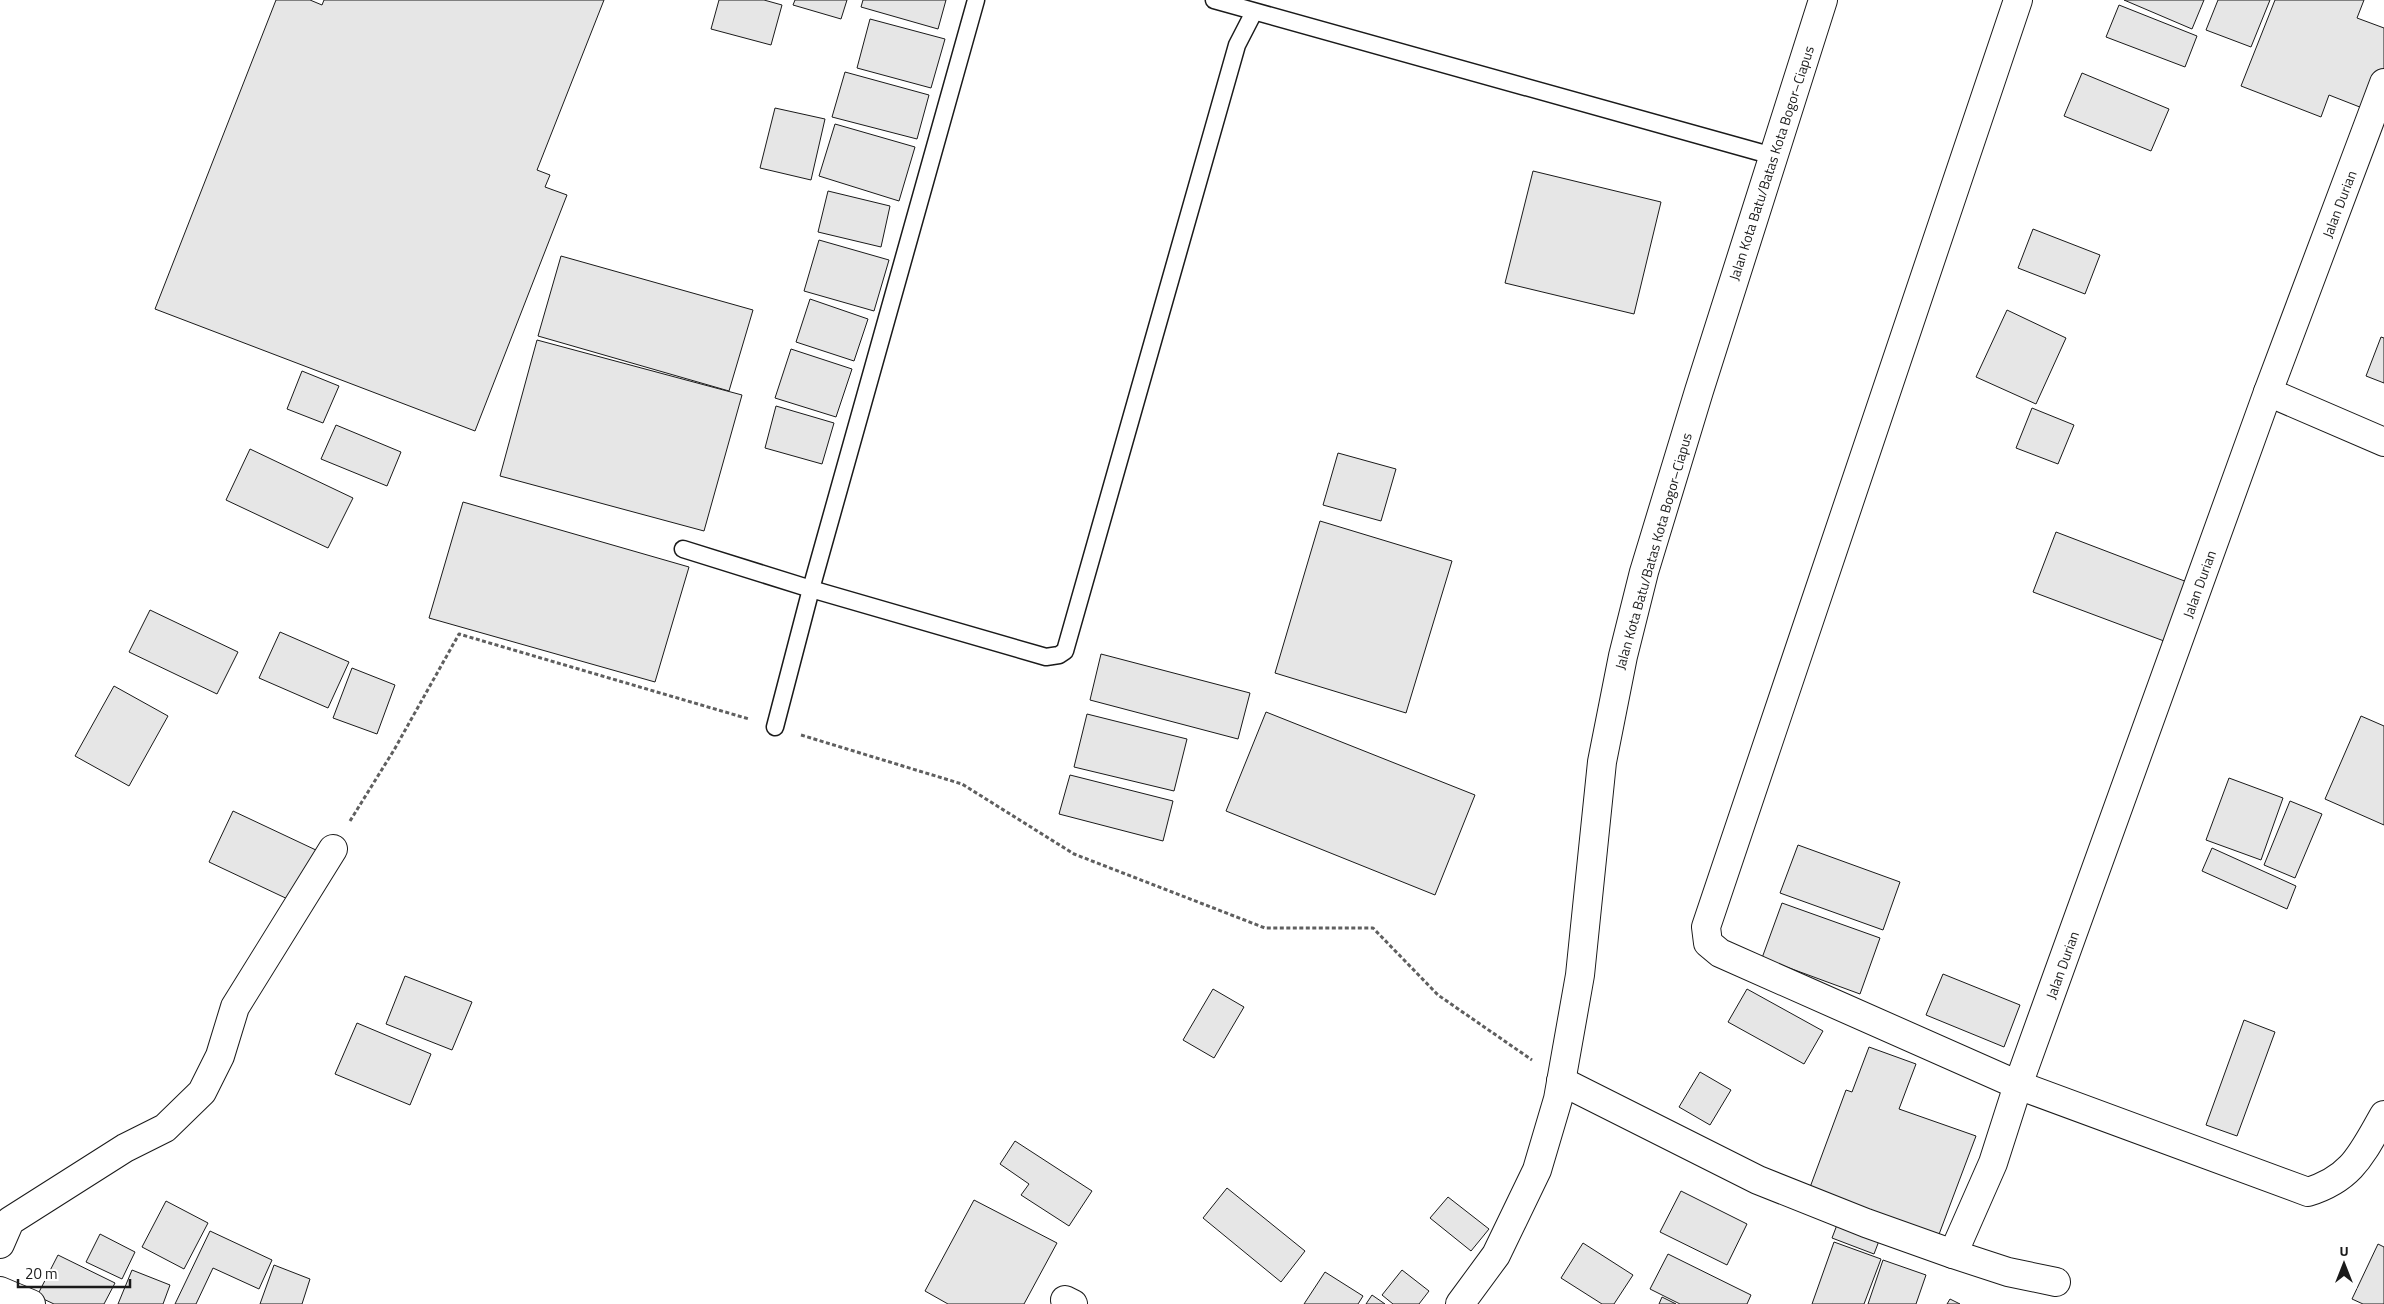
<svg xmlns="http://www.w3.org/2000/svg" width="2384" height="1304" viewBox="0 0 2384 1304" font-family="'Titillium Web',sans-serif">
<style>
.building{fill:#e6e6e6;stroke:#1a1a1a}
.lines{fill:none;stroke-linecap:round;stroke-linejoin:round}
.lane-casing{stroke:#1a1a1a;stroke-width:19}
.street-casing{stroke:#1a1a1a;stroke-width:30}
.secondary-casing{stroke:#1a1a1a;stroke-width:30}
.path{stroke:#5f5f5f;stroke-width:3;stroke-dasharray:4 2.5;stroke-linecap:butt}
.lane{stroke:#fff;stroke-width:16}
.street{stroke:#fff;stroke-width:28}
.secondary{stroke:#fff;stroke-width:28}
.labels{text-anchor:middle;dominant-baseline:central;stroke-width:4;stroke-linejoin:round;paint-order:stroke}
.street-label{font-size:14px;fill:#1a1a1a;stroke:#fff}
</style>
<rect width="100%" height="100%" fill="#fff"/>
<g class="building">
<path d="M276,0H310L322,5L324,0H604L537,170L550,175L545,187L567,195L475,431L155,309Z"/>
<path d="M719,0H764L782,5L771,45L711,29Z"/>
<path d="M795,0H847L841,19L793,5Z"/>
<path d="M863,0H946L938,29L861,7Z"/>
<path d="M2124,0H2204L2192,29Z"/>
<path d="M2218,0H2270L2251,47L2206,30Z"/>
<path d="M2275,0H2364L2357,18L2384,28V77L2370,111L2329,95L2321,117L2241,86Z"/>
<path d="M2119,5L2197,36L2185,67L2106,37Z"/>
<path d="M870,19L945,39L931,88L857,68Z"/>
<path d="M845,72L929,95L917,139L832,117Z"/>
<path d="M2082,73L2169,109L2151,151L2064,116Z"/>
<path d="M775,108L825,119L811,180L760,168Z"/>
<path d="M835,124L915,147L899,201L819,176Z"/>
<path d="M1533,171L1661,202L1634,314L1505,283Z"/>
<path d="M828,191L890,206L881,247L818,232Z"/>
<path d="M2033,229L2100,255L2085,294L2018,268Z"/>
<path d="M819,240L889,260L874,311L804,291Z"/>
<path d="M561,256L753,310L729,391L538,336Z"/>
<path d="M810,299L868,319L854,361L796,342Z"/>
<path d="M2007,310L2066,338L2036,404L1976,377Z"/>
<path d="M2381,337L2384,338V383L2366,376Z"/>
<path d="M537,340L742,395L704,531L500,476Z"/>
<path d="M791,349L852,369L836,417L775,398Z"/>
<path d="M302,371L339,386L323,423L287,409Z"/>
<path d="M776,406L834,423L822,464L765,448Z"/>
<path d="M2032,408L2074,425L2058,464L2016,448Z"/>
<path d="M336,425L401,452L387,486L321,459Z"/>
<path d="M250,449L353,498L328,548L226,500Z"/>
<path d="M1338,453L1396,469L1381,521L1323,505Z"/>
<path d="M463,502L689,567L655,682L429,618Z"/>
<path d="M1320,521L1452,561L1406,713L1275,673Z"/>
<path d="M2056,532L2195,585L2172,644L2033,592Z"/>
<path d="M150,610L238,652L217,694L129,652Z"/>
<path d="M280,632L349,662L328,708L259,678Z"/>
<path d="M1101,654L1250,693L1238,739L1090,700Z"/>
<path d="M352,668L395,685L377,734L333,718Z"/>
<path d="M114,686L168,716L129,786L75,756Z"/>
<path d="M1266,712L1475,795L1435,895L1226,811Z"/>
<path d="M1087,714L1187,739L1174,791L1074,767Z"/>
<path d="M2361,716L2384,726V825L2325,799Z"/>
<path d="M1070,775L1173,801L1163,841L1059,814Z"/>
<path d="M2229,778L2283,798L2261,860L2206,840Z"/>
<path d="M2290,801L2322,814L2295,878L2264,865Z"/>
<path d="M233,811L318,851L294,902L209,862Z"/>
<path d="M1798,845L1900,882L1883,930L1780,893Z"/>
<path d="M2212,848L2296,886L2287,909L2202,871Z"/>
<path d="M1782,903L1880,938L1860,994L1762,958Z"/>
<path d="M1943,974L2020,1005L2004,1047L1926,1015Z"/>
<path d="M405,976L472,1002L452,1050L386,1024Z"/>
<path d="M1213,989L1244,1007L1214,1058L1183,1040Z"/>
<path d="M1747,989L1823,1031L1804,1064L1728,1022Z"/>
<path d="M2244,1020L2275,1032L2237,1136L2206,1125Z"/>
<path d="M357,1023L431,1054L410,1105L335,1074Z"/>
<path d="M1869,1047L1916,1064L1899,1109L1976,1136L1938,1237L1809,1190L1846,1090L1852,1092Z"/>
<path d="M1700,1072L1731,1090L1710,1125L1679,1107Z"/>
<path d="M1015,1141L1092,1191L1069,1226L1021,1195L1029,1184L1000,1164Z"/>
<path d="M1227,1188L1305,1251L1281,1282L1203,1218Z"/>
<path d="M1681,1191L1747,1224L1727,1265L1660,1232Z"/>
<path d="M1448,1197L1489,1229L1471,1251L1430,1218Z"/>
<path d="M974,1200L1057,1243L1024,1304H948L925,1291Z"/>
<path d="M166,1201L208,1223L184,1269L142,1247Z"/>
<path d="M1840,1217L1882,1233L1874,1254L1832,1238Z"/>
<path d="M210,1231L272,1260L259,1289L213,1268L196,1304H175Z"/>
<path d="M100,1234L135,1252L122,1279L86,1262Z"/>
<path d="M1834,1242L1881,1259L1864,1304H1812Z"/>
<path d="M1583,1243L1633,1275L1614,1304H1602L1561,1278Z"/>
<path d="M2378,1244L2384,1247V1304H2363L2352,1299Z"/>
<path d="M1668,1254L1751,1295L1747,1304H1680L1650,1289Z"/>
<path d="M58,1255L115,1283L104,1304H54L37,1296Z"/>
<path d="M1883,1260L1926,1275L1916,1304H1868Z"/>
<path d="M274,1265L310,1279L302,1304H260Z"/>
<path d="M132,1270L170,1285L163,1304H118Z"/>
<path d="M1402,1270L1429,1291L1419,1304H1393L1382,1295Z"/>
<path d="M1325,1272L1363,1296L1358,1304H1304Z"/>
<path d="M1372,1295L1385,1304H1366Z"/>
<path d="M1662,1297L1676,1304H1659Z"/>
<path d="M1950,1299L1960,1304H1947Z"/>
</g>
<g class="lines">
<g class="lane-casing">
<g id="lane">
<path d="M1214,0L1773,156"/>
<path d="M683,549L811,589L1046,657L1059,655L1065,651L1237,45L1254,12"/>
<path d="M775,727L811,589L976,0"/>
</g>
</g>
<g class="street-casing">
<g id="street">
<path d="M2018,0L1706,927L1708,943L1720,953L2018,1085L2308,1192C2353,1178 2362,1153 2384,1115"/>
<path d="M2268,392L2384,442"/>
<path d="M1561,1081L1758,1180L1866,1223L1953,1254"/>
<path d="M0,1244L10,1221L125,1148L165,1128L202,1092L220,1056L235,1007L333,849"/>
<path d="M2056,1282L2008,1272L1953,1254L1993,1163L2018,1085L2268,392L2384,83"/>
<path d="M0,1291L31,1304"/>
<path d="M1065,1300L1073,1304"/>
</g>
</g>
<g class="secondary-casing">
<path id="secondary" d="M1460,1304L1496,1255L1537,1170L1558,1099L1580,975L1602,762L1623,656L1644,572L1699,391L1823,0"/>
</g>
<g class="path">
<path d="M801,735L962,784L1074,854L1265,928H1373L1438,995L1532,1060"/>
<path d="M350,821L394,750L459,634L749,719"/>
</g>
<use href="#lane" class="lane"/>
<use href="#street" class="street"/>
<use href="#secondary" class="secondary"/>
</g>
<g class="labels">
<g class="street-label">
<text transform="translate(1771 163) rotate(-72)">Jalan Kota Batu/Batas Kota Bogor–Ciapus</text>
<text transform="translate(2339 204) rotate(-69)">Jalan Durian</text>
<text transform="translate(1653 551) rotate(-74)">Jalan Kota Batu/Batas Kota Bogor–Ciapus</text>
<text transform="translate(2199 584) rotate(-70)">Jalan Durian</text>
<text transform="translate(2062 965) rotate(-70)">Jalan Durian</text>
</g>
</g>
<g transform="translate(2344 1264)" stroke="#ffffff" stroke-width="4" paint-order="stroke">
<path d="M0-4L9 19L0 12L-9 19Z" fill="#1a1a1a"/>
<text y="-8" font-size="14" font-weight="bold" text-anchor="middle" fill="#1a1a1a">U</text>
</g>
<path d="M18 1279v8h112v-8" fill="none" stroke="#1a1a1a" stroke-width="2.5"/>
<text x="25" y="1279" font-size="15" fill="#1a1a1a" stroke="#ffffff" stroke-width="4" paint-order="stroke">20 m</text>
</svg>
